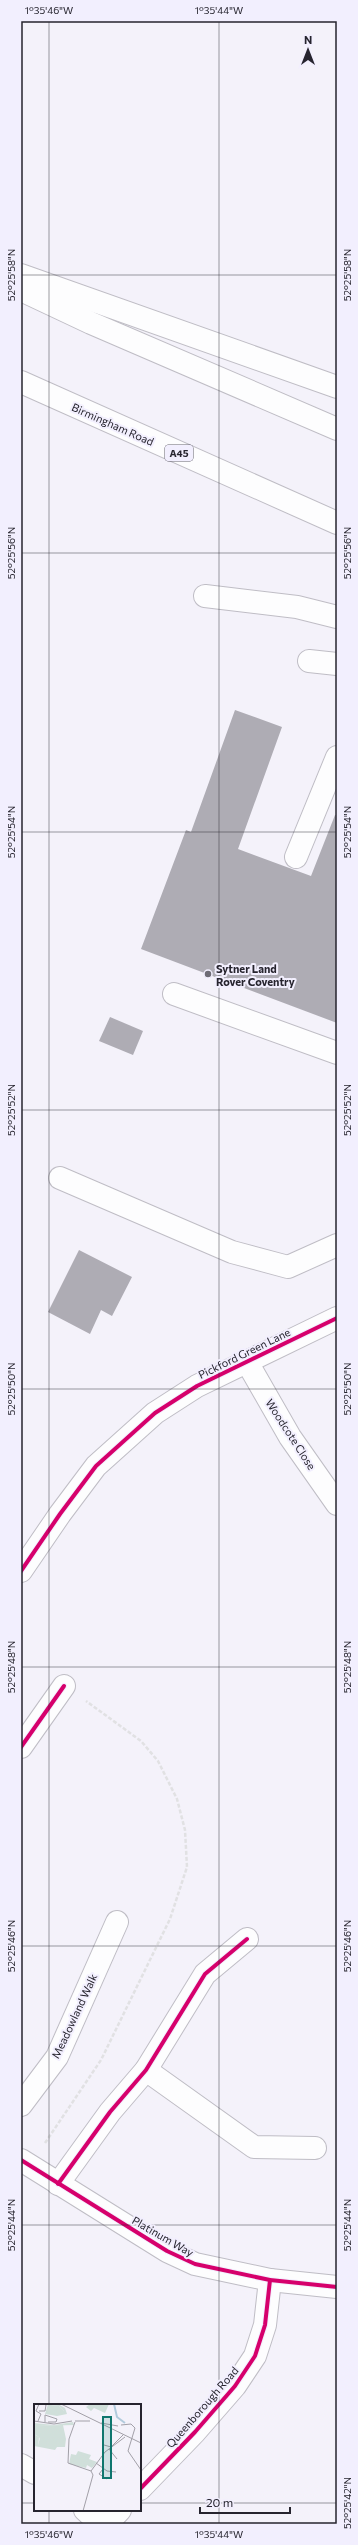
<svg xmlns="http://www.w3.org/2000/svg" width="358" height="2545" viewBox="0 0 358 2545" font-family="Commissioner,sans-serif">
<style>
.building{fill:#aeacb4}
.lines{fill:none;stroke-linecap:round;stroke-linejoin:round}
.minor-casing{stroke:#bfbdc5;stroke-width:24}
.highway-casing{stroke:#bfbdc5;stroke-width:24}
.path{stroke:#e1e1e3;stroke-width:2.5;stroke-dasharray:4 2;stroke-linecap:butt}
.minor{stroke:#fdfdfe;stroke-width:22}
.highway{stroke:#fdfdfe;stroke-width:22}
.cycleway-casing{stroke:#f2effe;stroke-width:6}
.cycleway{stroke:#d6006c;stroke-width:4}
.ticks{fill:none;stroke:#26242e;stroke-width:1;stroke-opacity:0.45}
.poi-dot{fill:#6e6c75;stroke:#f2effe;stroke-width:1.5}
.labels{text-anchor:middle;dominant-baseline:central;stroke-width:4;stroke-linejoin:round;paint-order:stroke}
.shield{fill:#f2effe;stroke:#63616c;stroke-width:1}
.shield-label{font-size:10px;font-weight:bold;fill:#26242e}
.street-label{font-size:11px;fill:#26242e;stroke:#f2effe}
.poi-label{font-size:11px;font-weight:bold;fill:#26242e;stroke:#f2effe;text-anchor:start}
.inset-river{fill:none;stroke:#b2cbdd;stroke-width:2}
.inset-road{fill:none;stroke:#a2a0a8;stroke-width:1}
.view{fill:#0f766e;fill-opacity:0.15;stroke:#0f766e;stroke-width:2}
.inset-edge{fill:none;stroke:#26242e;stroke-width:2}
.neatline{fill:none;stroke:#26242e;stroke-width:1.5}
.ticks-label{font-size:10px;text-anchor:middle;fill:#26242e}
</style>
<rect width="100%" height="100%" fill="#f4f2fa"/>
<g class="building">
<path d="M235,710L282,727L238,849L311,876L335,815H337V1023L141,949L186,830L191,832Z"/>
<path d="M110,1017L143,1031L133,1055L99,1041Z"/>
<path d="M79,1250L132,1277L112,1316L101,1310L90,1334L48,1312Z"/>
</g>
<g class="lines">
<g class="minor-casing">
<g id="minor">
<path d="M205,596L297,607L337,617"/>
<path d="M309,661L337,664"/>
<path d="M296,857L337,757"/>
<path d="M174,994L337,1053"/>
<path d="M60,1178L232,1252L288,1267L337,1245"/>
<path d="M247,1362L290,1437L337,1504"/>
<path d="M21,1571L60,1514L96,1466L155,1413L197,1386L337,1318"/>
<path d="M21,1747L64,1686"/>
<path d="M146,2070L254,2147L315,2148"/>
<path d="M21,2105L57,2057L117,1922"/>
<path d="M21,2160L167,2251L195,2264L270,2280L337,2287"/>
<path d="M58,2184L110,2112L146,2070L205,1974L247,1939"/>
<path d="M21,2465L35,2473"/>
<path d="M140,2489L195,2432L235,2386L255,2356L265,2325L270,2280"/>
<path d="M85,2510L100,2524"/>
<path d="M107,2524L120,2510"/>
</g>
</g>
<g class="highway-casing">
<g id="highway">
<path d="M21,275L337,387"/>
<path d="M21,290L91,323L337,429"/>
<path d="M21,382L337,523"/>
</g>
</g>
<path class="path" d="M45,2143L101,2060L170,1919L187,1867L185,1830L177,1799L158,1761L141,1741L86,1701"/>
<use href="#minor" class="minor"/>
<use href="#highway" class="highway"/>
<g class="cycleway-casing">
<g id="cycleway">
<path d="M21,1571L60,1514L96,1466L155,1413L197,1386L337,1318"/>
<path d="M21,1747L64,1686"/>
<path d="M21,2160L167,2251L195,2264L270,2280L337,2287"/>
<path d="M58,2184L110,2112L146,2070L205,1974L247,1939"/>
<path d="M140,2489L195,2432L235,2386L255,2356L265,2325L270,2280"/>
</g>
</g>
<use href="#cycleway" class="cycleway"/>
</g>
<path class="ticks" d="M49,21V2405M219,21V2524M21,275H337M21,553H337M21,832H337M21,1110H337M21,1389H337M21,1667H337M21,1946H337M21,2225H337M21,2503H35M140,2503H337M49,2510V2524"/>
<circle class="poi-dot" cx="208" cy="974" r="4"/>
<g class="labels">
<rect class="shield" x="165" y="445" width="28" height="16" rx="3"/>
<g class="shield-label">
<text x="179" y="453">A45</text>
</g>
<g class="street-label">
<text transform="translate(113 424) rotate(24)">Birmingham Road</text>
<text transform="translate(244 1353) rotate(-26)">Pickford Green Lane</text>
<text transform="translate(291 1434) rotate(57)">Woodcote Close</text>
<text transform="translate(74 2016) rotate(-65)">Meadowland Walk</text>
<text transform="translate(163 2236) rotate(30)">Platinum Way</text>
<text transform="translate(202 2407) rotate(-49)">Queenborough Road</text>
</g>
<g class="poi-label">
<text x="216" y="968">Sytner Land<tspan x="216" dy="13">Rover Coventry</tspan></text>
</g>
</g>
<g transform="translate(34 2404)">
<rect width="107" height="107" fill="#f4f2fa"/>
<path d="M16,1L25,2L30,7H16ZM44,47L57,51L55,55L63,58L58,64L53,61L52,64L35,60L37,50L42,51Z" fill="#d0dfda"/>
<path d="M14,0H24L31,4L33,10L23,12L11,10ZM16,1L25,2L30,7H16ZM56,0H75L71,9L60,4L57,7L52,3ZM39,18L40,21L3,22L2,25L6,32L4,40L5,33L0,30V19L20,21Z" fill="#d0dfda" fill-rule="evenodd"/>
<path d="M29,21L32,35L31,43H23L21,46L0,42V30L5,33L4,41L6,34L2,29V22Z" fill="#d0dfda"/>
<path class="inset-river" d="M80,0L83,13L91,19"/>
<path class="inset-road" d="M27,0L107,39M5,7H11L12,1L10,0M0,17L20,20L38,17M4,17L7,10L2,7L5,0M41,17H56M11,18V11L23,15L22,18H14M41,18L35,35L34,59L57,67M67,19L84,22M87,21L97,20L101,24L94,47L107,66M70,41L77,43L89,31M75,45L83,55M62,59L73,67L82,68M69,65L65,70L73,75M57,67L71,48L91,33M49,107L59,71L57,67"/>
<path class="view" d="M69,13H77V74H69Z"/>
<rect width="107" height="107" class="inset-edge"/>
</g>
<rect width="358" height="2545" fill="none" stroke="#f2effe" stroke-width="44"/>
<g transform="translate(308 50)" stroke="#f2effe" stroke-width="3" paint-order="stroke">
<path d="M0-3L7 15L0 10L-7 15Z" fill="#26242e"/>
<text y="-6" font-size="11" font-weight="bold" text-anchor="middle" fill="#26242e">N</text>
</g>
<path d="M200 2507v6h90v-6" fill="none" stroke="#26242e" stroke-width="2"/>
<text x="206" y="2507" font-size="12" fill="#26242e" stroke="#f2effe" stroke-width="3" paint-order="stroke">20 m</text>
<rect x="22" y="22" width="314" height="2501" class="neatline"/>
<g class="ticks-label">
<text x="49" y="14">1°35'46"W</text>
<text x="219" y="14">1°35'44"W</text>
<text transform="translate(11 275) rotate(-90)" y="4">52°25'58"N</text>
<text transform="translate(347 275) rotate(-90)" y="4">52°25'58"N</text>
<text transform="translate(11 553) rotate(-90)" y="4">52°25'56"N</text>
<text transform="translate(347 553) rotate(-90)" y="4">52°25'56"N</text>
<text transform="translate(11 832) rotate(-90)" y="4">52°25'54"N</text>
<text transform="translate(347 832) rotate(-90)" y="4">52°25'54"N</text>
<text transform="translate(11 1110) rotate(-90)" y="4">52°25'52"N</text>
<text transform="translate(347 1110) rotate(-90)" y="4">52°25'52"N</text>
<text transform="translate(11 1389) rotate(-90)" y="4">52°25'50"N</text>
<text transform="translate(347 1389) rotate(-90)" y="4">52°25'50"N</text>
<text transform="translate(11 1667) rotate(-90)" y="4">52°25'48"N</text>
<text transform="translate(347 1667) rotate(-90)" y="4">52°25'48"N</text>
<text transform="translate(11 1946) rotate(-90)" y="4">52°25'46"N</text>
<text transform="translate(347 1946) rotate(-90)" y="4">52°25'46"N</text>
<text transform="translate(11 2225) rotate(-90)" y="4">52°25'44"N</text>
<text transform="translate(347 2225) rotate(-90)" y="4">52°25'44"N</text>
<text transform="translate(347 2503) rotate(-90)" y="4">52°25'42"N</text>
<text x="49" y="2538">1°35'46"W</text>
<text x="219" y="2538">1°35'44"W</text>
</g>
</svg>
